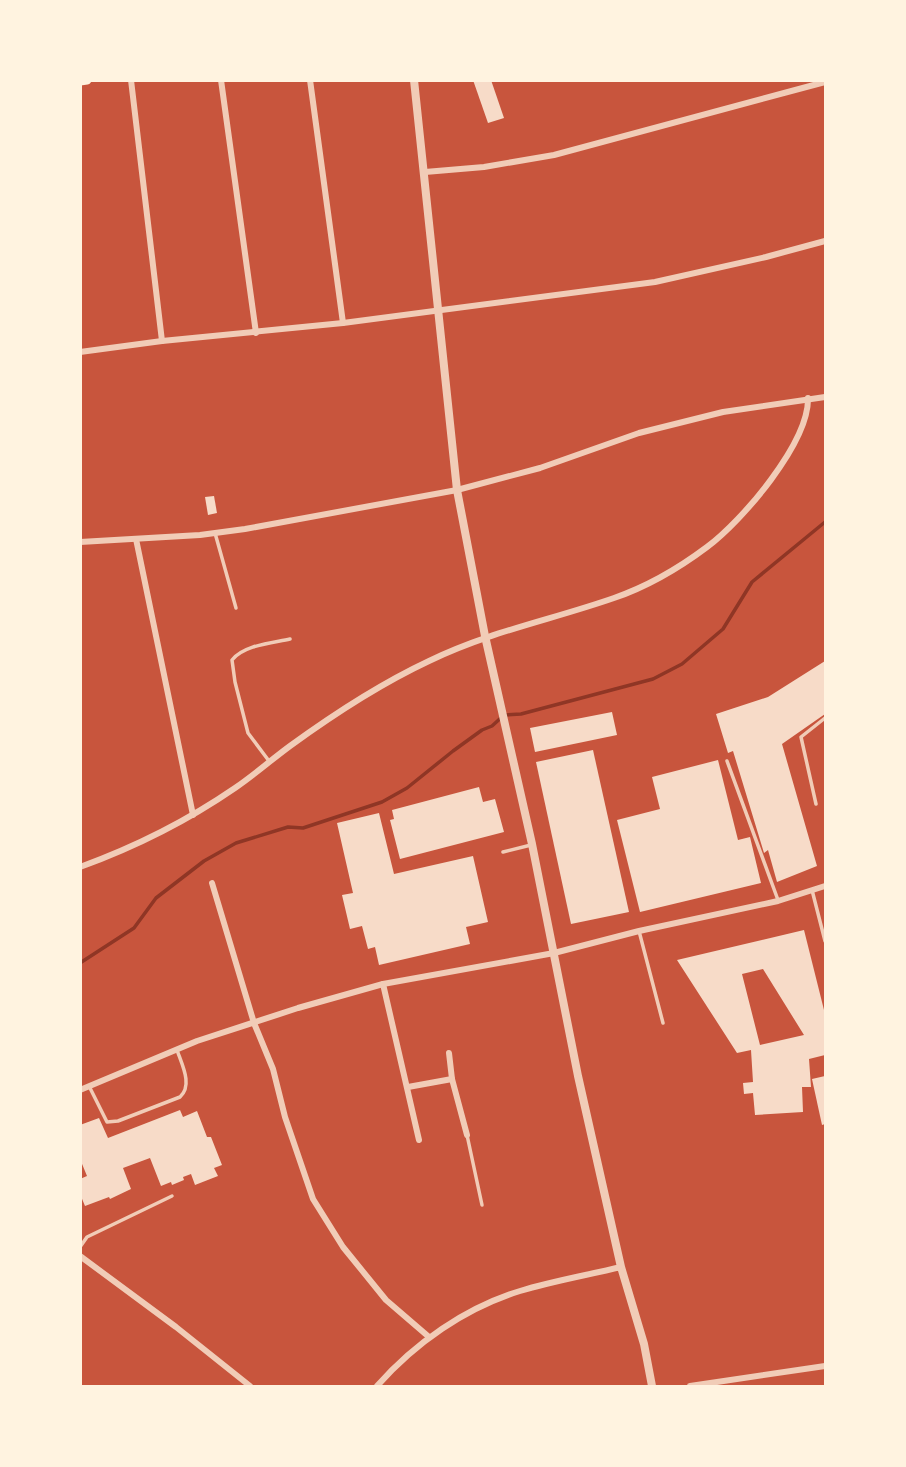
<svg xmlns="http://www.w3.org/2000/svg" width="906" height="1467" viewBox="0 0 906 1467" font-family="'Sofia Sans Condensed',sans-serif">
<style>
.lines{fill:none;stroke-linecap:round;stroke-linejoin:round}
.stream{stroke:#8f3625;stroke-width:3.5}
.building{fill:#f7dbc8;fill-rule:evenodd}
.service{stroke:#f1ccb7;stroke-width:3.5}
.minor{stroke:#f1ccb7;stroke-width:6}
.tertiary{stroke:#f1ccb7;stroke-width:8}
.secondary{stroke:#fff3e0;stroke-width:9}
</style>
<rect width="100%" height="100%" fill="#c8553d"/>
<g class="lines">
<path class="stream" d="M80,963L134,928L156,898L204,861L236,843L288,827L303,828L382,802L407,788L453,751L482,730L492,726L504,715L521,714L653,679L682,664L723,629L752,582L825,522"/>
</g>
<g class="building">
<path d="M473,80H491L504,118L488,123Z"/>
<path d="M214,496L217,513L208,515L205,497Z"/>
<path d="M825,661V714L782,744L817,866L777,882L768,850L764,853L733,751L728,753L716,714L768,697Z"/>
<path d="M612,712L617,735L535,752L530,728Z"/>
<path d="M593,750L629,912L571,924L536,762Z"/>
<path d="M718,760L738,840L750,837L761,883L640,912L617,820L660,809L652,777Z"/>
<path d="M479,787L483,802L495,799L504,832L400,859L390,820L394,819L392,810Z"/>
<path d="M379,813L394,874L473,856L488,922L466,927L470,944L379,965L375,947L368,949L362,926L350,929L342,895L353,893L337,823Z"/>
<path d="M804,930L825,1014V1055L809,1059L811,1087H802L803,1112L755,1115L753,1093L744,1094L743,1083L753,1082L751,1050L737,1053L677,960ZM763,969L804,1035L760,1045L742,974Z"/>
<path d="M825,1076V1124L822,1125L812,1079Z"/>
<path d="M180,1110L183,1117L197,1111L207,1137H211L222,1165L214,1168L218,1176L195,1185L191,1174L183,1177L184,1180L172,1185L171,1182L161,1186L150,1158L123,1168L131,1189L110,1199L109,1197L85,1206L80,1194V1179L87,1176L80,1159V1125L99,1118L108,1138Z"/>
</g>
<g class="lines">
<g class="service">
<path d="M215,533L236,608"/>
<path d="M269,761L248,733L235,682L232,660C244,645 272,643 290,639"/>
<path d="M727,761L778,900"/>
<path d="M816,804L801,737L825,718"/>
<path d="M503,852L531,845"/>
<path d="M812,890L825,941"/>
<path d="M639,931L663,1023"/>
<path d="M89,1086L107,1122L118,1121L180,1097C193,1085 182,1065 177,1050"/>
<path d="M467,1135L482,1205"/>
<path d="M80,1247L87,1237L172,1196"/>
</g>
<g class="minor">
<path d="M131,80L162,341"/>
<path d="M221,80L256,333"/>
<path d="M310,80L343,323"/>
<path d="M425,172L484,167L554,155L825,82"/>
<path d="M80,352L162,341L343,323L655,282L766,257L825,241"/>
<path d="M136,539L193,815"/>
<path d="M80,542L200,535L245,529L457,490L540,468L639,433L723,412L825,397"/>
<path d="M80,867C135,847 187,821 235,788C254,775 271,760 290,746C334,714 380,684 429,661C491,631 551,620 614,598C646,587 679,568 707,547C742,521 809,443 808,398"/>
<path d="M212,883L254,1023L273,1069L285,1117L313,1199L343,1247L386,1300L429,1337"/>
<path d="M383,984L419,1140"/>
<path d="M449,1053L452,1079L467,1135"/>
<path d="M408,1087L452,1079"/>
<path d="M80,1090L197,1041L298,1008L383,984L554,953L639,931L778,901L825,886"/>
<path d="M80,1256L176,1327L250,1386"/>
<path d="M377,1386C415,1343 465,1308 520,1291C553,1281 588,1275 621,1267"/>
<path d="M690,1386L825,1366"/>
</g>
<path class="tertiary" d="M414,80L457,490L485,636L532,844L578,1076L621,1267L644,1344L652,1386"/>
<path class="secondary" d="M80,81L87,80"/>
</g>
<rect width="906" height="1467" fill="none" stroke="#fff3e0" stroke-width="164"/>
</svg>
